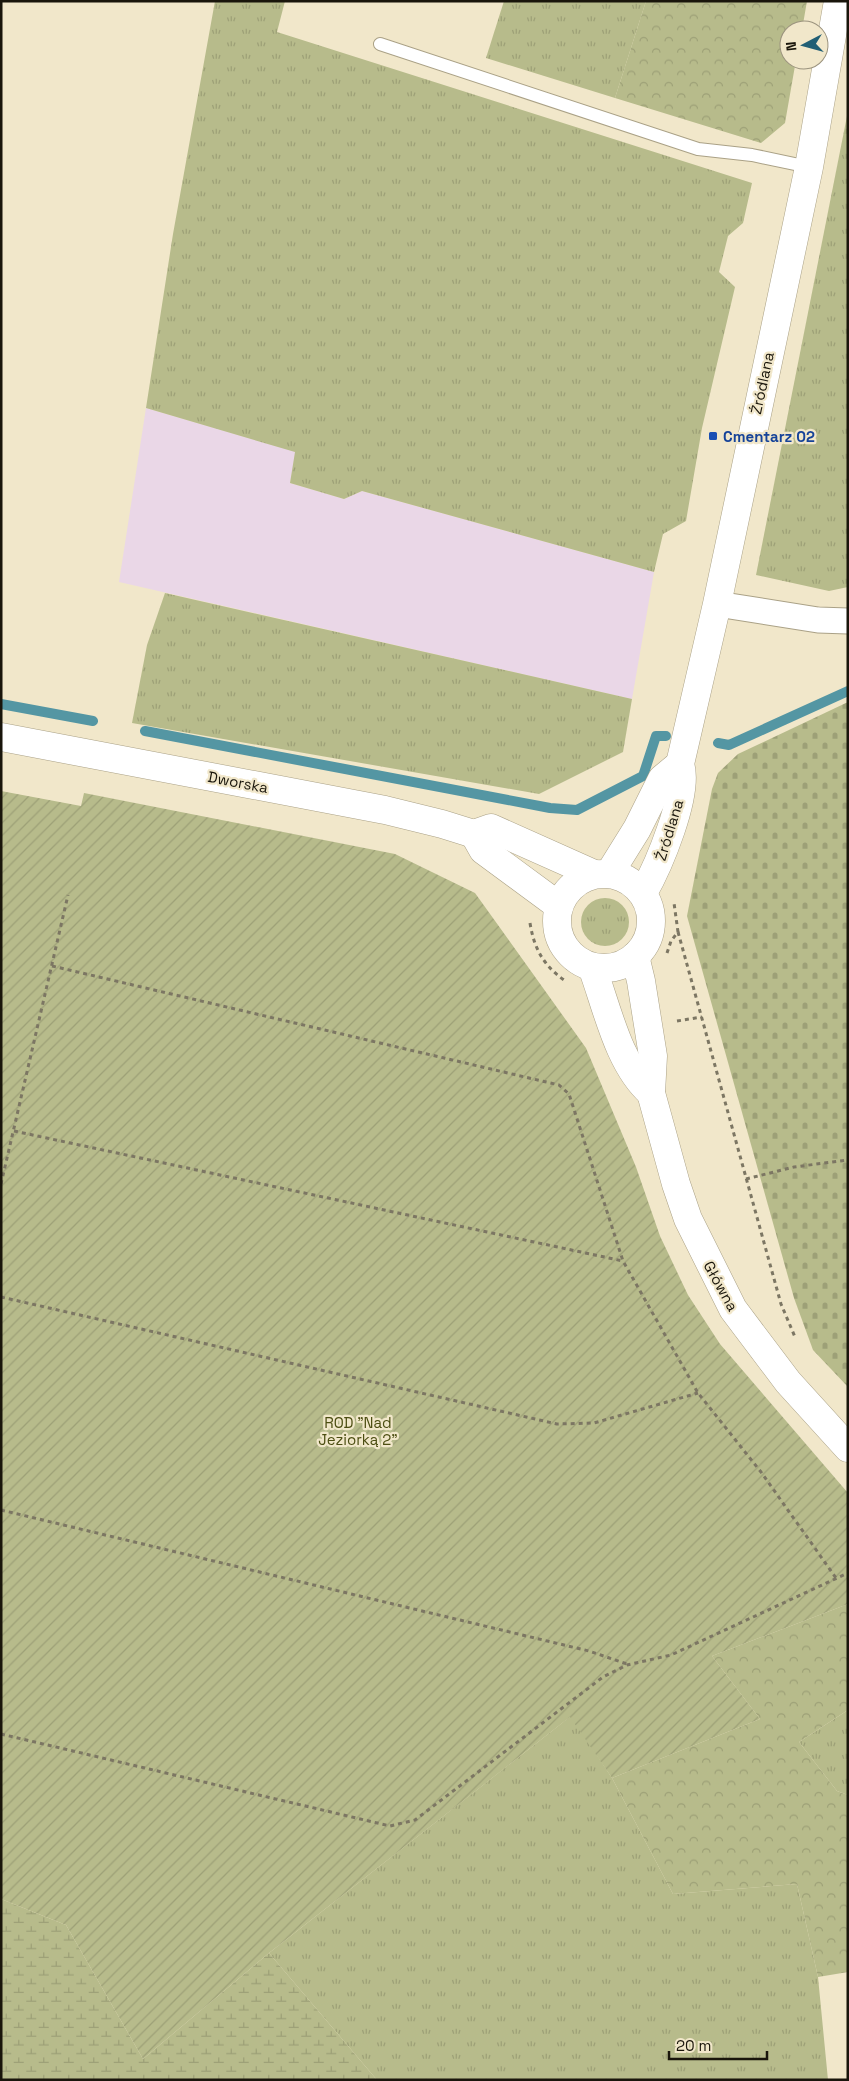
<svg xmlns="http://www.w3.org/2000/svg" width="849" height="2081" viewBox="0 0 849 2081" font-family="'Space Grotesk',sans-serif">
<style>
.industrial{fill:#ead7e7}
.grass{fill:url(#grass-tufts)}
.forest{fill:url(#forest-crowns)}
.wetland{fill:url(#wetland-marsh)}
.cemetery{fill:url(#cemetery-stones)}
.garden{fill:url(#garden-furrows)}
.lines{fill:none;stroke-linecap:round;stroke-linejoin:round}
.stream{stroke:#5496a3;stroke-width:10}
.service-casing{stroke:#aaa186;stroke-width:14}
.minor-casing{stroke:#aaa186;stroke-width:27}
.tertiary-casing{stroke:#aaa186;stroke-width:29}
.secondary-casing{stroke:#aaa186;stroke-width:29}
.path{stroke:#7c7663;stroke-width:3;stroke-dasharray:4 4;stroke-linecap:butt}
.service{stroke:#fff;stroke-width:12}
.minor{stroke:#fff;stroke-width:25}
.tertiary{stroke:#fff;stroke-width:28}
.secondary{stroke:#fff;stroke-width:28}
.transit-dot{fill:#1a4fb4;stroke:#f1e7ca;stroke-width:2}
.labels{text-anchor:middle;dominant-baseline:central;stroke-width:4.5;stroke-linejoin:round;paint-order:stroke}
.street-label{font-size:15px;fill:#19150b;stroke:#f1e7ca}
.transit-label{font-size:15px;font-weight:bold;fill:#164399;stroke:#f1e7ca;text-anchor:start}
.park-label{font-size:15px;fill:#4c4e12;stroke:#f1e7ca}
</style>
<defs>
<pattern id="grass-tufts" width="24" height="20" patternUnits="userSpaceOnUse" patternTransform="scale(1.25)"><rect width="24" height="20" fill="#b7bb8b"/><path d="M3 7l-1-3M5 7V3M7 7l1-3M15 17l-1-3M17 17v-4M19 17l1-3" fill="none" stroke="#9da077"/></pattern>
<pattern id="forest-crowns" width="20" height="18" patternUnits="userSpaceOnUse" patternTransform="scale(1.25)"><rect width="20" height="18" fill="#b7bb8b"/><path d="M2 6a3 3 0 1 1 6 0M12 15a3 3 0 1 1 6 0" fill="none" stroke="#9da077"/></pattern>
<pattern id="wetland-marsh" width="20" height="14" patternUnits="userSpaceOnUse" patternTransform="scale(1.25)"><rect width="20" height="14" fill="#b7bb8b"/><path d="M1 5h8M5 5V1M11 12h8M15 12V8" fill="none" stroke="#9da077"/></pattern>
<pattern id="cemetery-stones" width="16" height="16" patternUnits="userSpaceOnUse" patternTransform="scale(1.25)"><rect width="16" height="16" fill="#b7bb8b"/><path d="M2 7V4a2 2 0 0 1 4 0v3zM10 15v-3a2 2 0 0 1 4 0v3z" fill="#9da077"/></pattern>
<pattern id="garden-furrows" width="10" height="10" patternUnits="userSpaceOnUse" patternTransform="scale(1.25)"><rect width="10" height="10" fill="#b7bb8b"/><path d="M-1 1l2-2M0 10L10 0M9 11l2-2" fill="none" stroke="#9da077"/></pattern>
</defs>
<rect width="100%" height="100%" fill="#f1e7ca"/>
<path class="industrial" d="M146,408L296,452L290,483L344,499L362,491L654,572L632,699L119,582Z"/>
<g class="grass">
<path d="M215,1H285L277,32L752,183L743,223L728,236L719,272L735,287L702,428L686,521L663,534L654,572L362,491L344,499L290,483L295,452L146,408L173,234Z"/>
<path d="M504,1H646L615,98L486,58Z"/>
<path d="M848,111V587L829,591L756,575Z"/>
<path d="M165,593L632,699L623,752L539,794L132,723L147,645Z"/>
<circle cx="605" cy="922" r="24"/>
<path d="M848,1710V1795L837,1791L799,1742Z"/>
<path d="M571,1716L612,1778L673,1894L797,1884L818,1977L828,2080H377L269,1953Z"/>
</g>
<g class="forest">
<path d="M646,1H807L802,30H789V60H796L785,123L761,143L615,98Z"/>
<path d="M848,1604V1710L799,1742L837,1791L848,1795V1972L818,1977L797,1884L673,1894L612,1778L760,1719L712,1656Z"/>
</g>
<path class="wetland" d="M1,1899L66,1925L143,2059L269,1953L377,2080H1Z"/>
<path class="cemetery" d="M848,702V1387L813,1350L794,1298L687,916L712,789L718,773L738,754Z"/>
<path class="garden" d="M1,791L81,806L84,793L395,854L475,893L586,1048L636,1167L660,1236L688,1295L720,1344L848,1493V1604L712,1656L760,1719L612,1778L570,1717L269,1953L143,2059L66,1925L1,1899Z"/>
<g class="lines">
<g class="stream">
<path d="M1,704L93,721"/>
<path d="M145,731L550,808L577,810L643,776L656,736H666"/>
<path d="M718,743L729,745L848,691"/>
</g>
<g class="service-casing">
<path id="service" d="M380,44L698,149L752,155L809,167"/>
</g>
<g class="minor-casing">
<path id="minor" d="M717,604L818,620L848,621"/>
</g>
<g class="tertiary-casing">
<g id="tertiary">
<path d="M1,737L385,810L442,824L474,834L491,828L594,874"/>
<path d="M474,834L483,850L559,906"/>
</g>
</g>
<g class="secondary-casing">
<g id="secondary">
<circle cx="604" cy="921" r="47"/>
<path d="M609,874L637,829L662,779L680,764"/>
<path d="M643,893C658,867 690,793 680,764L717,604L809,167L838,1"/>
<path d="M635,956L641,981L653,1056L651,1093L676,1184L688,1219L733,1309L788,1382L848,1448"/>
<path d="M592,967C607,1007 618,1064 651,1093"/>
</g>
</g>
<g class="path">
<path d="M530,923C534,948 543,965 564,980"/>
<path d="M678,932L781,1304L795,1337"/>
<path d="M667,953L671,941L678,932L674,903"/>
<path d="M52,966L559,1085L569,1094L623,1261L698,1393L761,1472L836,1578"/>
<path d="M677,1021L702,1017"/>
<path d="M14,1131L623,1261"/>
<path d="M746,1179L794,1167L848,1160"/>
<path d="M1,1184L68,895"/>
<path d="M1,1297L557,1424L594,1423L698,1393"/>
<path d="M1,1510L589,1651L627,1664"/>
<path d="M1,1734L390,1826L415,1820L603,1677L627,1665L671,1655L848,1573"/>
</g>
<use href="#service" class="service"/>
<use href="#minor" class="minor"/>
<use href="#tertiary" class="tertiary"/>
<use href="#secondary" class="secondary"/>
</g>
<rect class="transit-dot" x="708" y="431" width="10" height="10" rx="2.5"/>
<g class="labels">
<g class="street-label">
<text transform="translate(762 383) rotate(-78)">Źródlana</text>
<text transform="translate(238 782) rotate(11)">Dworska</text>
<text transform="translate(669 830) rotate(-73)">Źródlana</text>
<text transform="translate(721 1286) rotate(61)">Główna</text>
</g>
<g class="transit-label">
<text x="723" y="436">Cmentarz 02</text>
</g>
<g class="park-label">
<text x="358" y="1422">ROD "Nad<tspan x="358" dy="17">Jeziorką 2"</tspan></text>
</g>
</g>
<rect width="849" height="2081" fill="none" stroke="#19150b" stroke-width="5"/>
<g transform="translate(804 45) rotate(264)"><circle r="24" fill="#f1e7ca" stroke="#9b937e"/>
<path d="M0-4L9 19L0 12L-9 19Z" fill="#215f75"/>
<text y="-8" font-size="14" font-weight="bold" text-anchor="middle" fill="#19150b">N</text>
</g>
<path d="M669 2051v8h98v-8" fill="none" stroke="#19150b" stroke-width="2.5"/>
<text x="676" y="2051" font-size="15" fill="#19150b" stroke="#f1e7ca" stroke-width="4" paint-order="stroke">20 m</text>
</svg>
